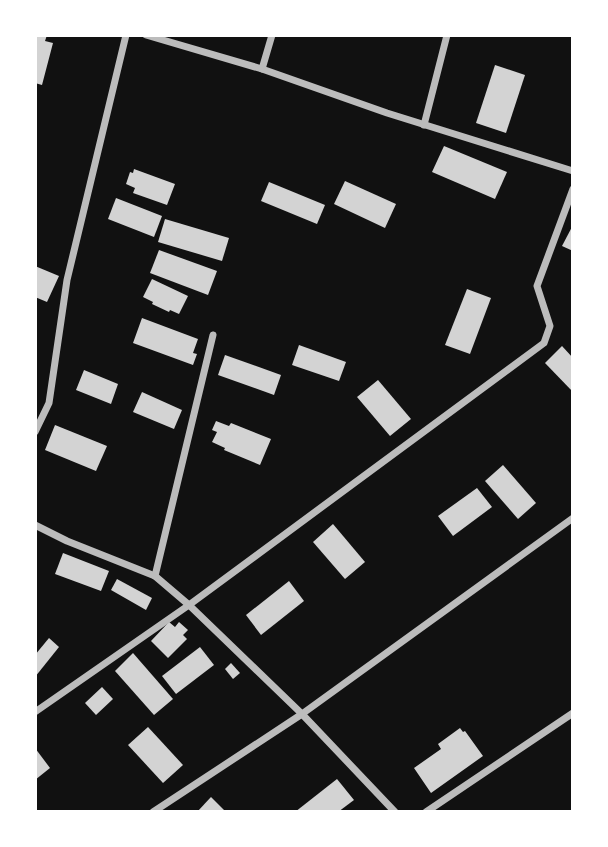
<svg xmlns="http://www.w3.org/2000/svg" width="608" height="847" viewBox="0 0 608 847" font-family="'Public Sans',sans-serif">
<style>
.building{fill:#d3d3d3}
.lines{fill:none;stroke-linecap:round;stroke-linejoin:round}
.minor{stroke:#bcbcbc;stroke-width:7}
</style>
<rect width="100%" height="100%" fill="#111"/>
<g class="building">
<path d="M35,35H47L45,41L53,43L42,85L35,83Z"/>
<path d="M495,65L525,75L506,133L476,123Z"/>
<path d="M444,146L507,172L495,199L432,172Z"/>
<path d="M134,169L175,184L167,205L133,193L135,188L126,184L130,172L133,173Z"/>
<path d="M345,181L396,204L385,228L334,204Z"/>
<path d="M269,182L325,205L317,224L261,201Z"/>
<path d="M116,198L162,216L154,237L108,219Z"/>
<path d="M165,219L229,238L222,261L158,242Z"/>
<path d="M573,225V251L562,246Z"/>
<path d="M159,250L217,271L208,295L150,273Z"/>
<path d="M35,266L59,276L47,302L35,297Z"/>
<path d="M152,279L188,296L179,314L170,310L169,312L152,304L153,302L143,297Z"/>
<path d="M467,289L491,298L470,354L445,345Z"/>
<path d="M142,318L198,339L193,353L197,354L193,365L133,343Z"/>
<path d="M299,345L346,362L339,381L292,365Z"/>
<path d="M562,346L573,358V392L545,363Z"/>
<path d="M225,355L281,375L274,395L218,375Z"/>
<path d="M84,370L118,384L111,404L76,390Z"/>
<path d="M378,380L411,419L390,436L357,397Z"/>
<path d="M142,392L182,410L174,429L133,412Z"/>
<path d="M216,421L229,426L231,423L271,439L260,465L224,450L225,448L212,442L217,432L212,430Z"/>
<path d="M55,425L107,446L96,471L45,450Z"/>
<path d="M503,465L536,503L518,519L485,481Z"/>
<path d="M477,488L492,507L453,536L438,516Z"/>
<path d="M333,524L365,562L345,579L313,542Z"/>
<path d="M63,553L109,571L101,591L55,574Z"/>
<path d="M117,579L152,598L146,610L111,590Z"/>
<path d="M289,581L304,601L261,635L246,615Z"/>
<path d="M169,622L175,627L179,622L188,630L183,635L187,639L168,658L151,641Z"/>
<path d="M49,638L59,647L35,677V655Z"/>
<path d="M200,647L214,665L176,694L162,676Z"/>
<path d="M133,653L173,699L154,715L115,671Z"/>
<path d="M231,663L240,673L233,679L225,669Z"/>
<path d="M102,687L113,699L96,715L85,703Z"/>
<path d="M148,727L183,765L163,783L128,745Z"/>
<path d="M460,728L463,732L465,731L483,756L431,793L414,768L441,749L438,744Z"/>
<path d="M35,748L50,768L35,780Z"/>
<path d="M337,779L354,800L338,812H295Z"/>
<path d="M211,797L226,812H197Z"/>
</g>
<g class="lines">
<g class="minor">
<path d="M146,35L262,69L387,113L573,171"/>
<path d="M262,69L272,35"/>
<path d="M424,125L447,35"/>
<path d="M35,432L49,403L67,280L126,35"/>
<path d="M35,525L67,541L155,576L189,605L302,714L395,812"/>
<path d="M155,576L213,335"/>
<path d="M35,712L189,605L544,343L550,326L537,286L573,189"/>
<path d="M153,812L302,714L573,518"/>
<path d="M426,812L573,713"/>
</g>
</g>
<rect width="608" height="847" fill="none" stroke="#ffffff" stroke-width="74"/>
</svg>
